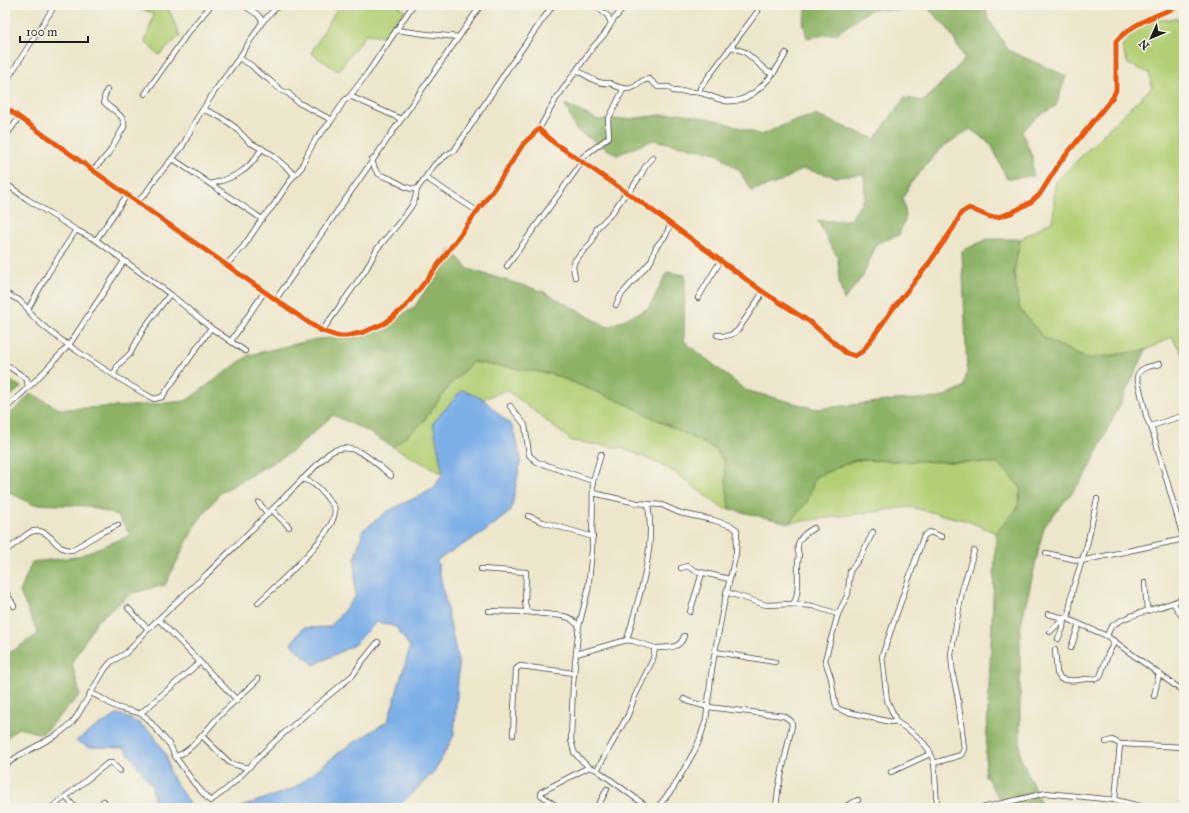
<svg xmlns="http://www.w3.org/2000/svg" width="1189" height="813" viewBox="0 0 1189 813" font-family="'IM FELL Great Primer',serif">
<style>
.green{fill:#b2cf75;stroke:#677648}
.forest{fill:#8db266;stroke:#546741}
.water{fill:#7baee8;stroke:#4c6582}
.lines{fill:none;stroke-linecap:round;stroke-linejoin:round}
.street-casing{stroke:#3b3a36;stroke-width:6}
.street{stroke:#fff;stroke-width:4.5}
.cycleway-casing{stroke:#f7f3e8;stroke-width:8}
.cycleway{stroke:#e8590c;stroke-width:5}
</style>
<rect width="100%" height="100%" fill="#f7f3e8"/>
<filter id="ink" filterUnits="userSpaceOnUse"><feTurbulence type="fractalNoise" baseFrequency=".025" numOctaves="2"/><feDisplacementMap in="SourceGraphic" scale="8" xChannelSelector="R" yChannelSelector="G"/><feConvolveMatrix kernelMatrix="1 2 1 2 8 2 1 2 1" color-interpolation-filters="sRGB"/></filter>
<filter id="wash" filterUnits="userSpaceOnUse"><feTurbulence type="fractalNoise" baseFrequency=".012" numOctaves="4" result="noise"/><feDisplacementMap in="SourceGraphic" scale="16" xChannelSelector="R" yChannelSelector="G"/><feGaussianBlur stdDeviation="0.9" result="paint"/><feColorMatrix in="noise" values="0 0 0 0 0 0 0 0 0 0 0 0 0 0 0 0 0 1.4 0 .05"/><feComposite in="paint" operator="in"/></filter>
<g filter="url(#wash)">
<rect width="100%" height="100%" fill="#ece6cb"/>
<g class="green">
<path d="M132,5H167L180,36L159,55L145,42L154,14Z"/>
<path d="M331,5H397L405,11L385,36L366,34L338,71L311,53L336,10Z"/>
<path d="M1176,18L1184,19V357L1172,337L1146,350L1087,359L1044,338L1019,308L1014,273L1020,239L1053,220L1055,183L1115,122L1152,87L1149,73L1128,64L1122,47L1132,34L1146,22Z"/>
<path d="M473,362L552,374L624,403L715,449L724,461L729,509L722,508L667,467L622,448L572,441L507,390L483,399L462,390L433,423L443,474L393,447L422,423L452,382Z"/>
<path d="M855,460L998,463L1021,488L1017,509L996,533L968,521L910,507L789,523L807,502L815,477Z"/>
</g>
<g class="forest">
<path d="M808,5H922L898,10L871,9L838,33L807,38L803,21Z"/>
<path d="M925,5H986L987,16L1008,50L1066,76L1056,106L1038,116L1022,132L1032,156L1033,176L1007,179L991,144L970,129L941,148L910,184L903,198L906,216L899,235L877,243L863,276L844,300L839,283L838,258L829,243L818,221L850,220L865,197L864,174L837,177L803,169L780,182L751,191L740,171L716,153L653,140L617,155L576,130L565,104L598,120L628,119L679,113L720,121L761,135L791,122L815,115L875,139L904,98L924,101L965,59L948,29Z"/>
<path d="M987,239H1020L1014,273L1019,308L1044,338L1087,359L1146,350L1086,475L1044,527L1020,629V756L1043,808H1005L985,775L996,533L1017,509L1021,488L998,463L855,460L815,477L807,502L789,523L729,509L724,461L715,449L624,403L552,374L473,362L452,382L422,423L393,447L365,430L333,415L293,451L220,493L196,524L165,585L132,593L97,621L72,662L80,695L42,734L18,728L5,739V656L38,634L20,592L32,562L76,557L131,535L118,516L89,506L32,504L5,490V418L19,406L31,393L59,409L133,406L186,401L249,355L317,339L364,336L414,308L451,249L468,269L542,291L608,327L649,308L667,272L685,275L684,341L745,390L816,409L896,400L940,398L964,387L967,370L962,251Z"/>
<path d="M5,378L21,387L5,401Z"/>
</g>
<g class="water">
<path d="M462,390L483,399L512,426L521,459L511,511L483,533L437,560L459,666L454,735L435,771L402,803L386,808H238L294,788L345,748L388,721L410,647L396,627L377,622L354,645L314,665L291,644L303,628L330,627L355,597V558L363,530L388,511L433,489L443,474L433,423Z"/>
<path d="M119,714L139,723L153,734L167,757L170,774L192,808H155L152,785L124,748L89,747L76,741L97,726Z"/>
</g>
</g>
<g filter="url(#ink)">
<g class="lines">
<g class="street-casing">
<g id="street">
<path d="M243,5L257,14L263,21"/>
<path d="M594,5L608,16L611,23"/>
<path d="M396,30L426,34L459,37"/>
<path d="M731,47L745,52L768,72L774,73"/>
<path d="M239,58L251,65L259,73L268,79L282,91L288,93L299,103L332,120"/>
<path d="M577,70C587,76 598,85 610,83C616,87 625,90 632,88C640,85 639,80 649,79L658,87H669L673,91C682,92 692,91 701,93C709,95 717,99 725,101C752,105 775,74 786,53"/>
<path d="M5,83L55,5"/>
<path d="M700,93V88L758,11"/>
<path d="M145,94L187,34L211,5"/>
<path d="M350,96L401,119"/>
<path d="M5,107L137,202L309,323L322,331L337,336H347L364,332L385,323L405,307L432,273L498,183L524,143L539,129L553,142L645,205L762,291L810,322L846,353L855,356L863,351L892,310L927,266L954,227L961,213L969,208L990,217H998L1011,213L1031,202L1040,194L1061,161L1113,97L1116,90V41C1133,23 1159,14 1182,5"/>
<path d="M203,110L210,112L220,117L235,127L249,142L271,154L295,175"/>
<path d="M539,129L556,99L593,47L604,35L614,19L626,5"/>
<path d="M5,137L19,118"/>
<path d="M173,159L262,219"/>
<path d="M372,160C373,164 374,168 377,172C380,177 386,176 391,179C400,183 407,190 417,189"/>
<path d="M579,160L609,137L608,120L624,88"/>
<path d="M93,170L108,154L124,127C126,115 111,110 104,102V98L107,90"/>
<path d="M426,178L477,211"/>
<path d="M5,183L27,199L76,230L96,240L170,294L211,328L245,351"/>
<path d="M211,184C236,177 249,171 262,148"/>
<path d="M137,202L146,193L156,178L182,147L196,120L214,92L239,58L263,21L279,5"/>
<path d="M76,230L49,272L28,309C35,328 132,387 154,399L162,397L211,328"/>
<path d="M96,240L127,195"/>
<path d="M227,264L243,247L262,219L273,206L292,178L302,167L304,161L309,151L316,139L332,120L344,101L350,96L367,74L413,5"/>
<path d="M507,266L582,162"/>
<path d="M575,277L573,266L575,260L592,242L597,228L612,213L626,193L631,189L641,175L645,167L653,157"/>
<path d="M5,293L19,300L28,309"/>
<path d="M698,298L721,260"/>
<path d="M276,299L481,5"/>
<path d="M616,305L621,295L651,261L656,247L666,235L670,225"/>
<path d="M322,331L365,271L377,249L398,224L411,207L415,199L417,189L435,164L448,154L454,151L507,70L553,5"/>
<path d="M717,335C725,337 732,336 738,330L760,297L762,291"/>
<path d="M231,341L265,291"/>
<path d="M5,364L27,379L28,387"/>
<path d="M1160,364C1152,366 1139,367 1137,377L1147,419L1152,429L1184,540"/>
<path d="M114,374L118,365L130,354L144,328L170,294"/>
<path d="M510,406L525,425L529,455L537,462L593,481"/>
<path d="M5,409L37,379L69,345L124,261"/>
<path d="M1151,426L1182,416"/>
<path d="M601,454L593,481L592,550L588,590L579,626L577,643L573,684L571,740L574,752L579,758L589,767L597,770L649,808"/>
<path d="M593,493L637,503L662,505L680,513L713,520L732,526L737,530L736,553L723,608L712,668L706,720L699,741L695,750L674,787L657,808"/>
<path d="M259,503L268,514"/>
<path d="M272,510L289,527"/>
<path d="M528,516L543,522L593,537"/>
<path d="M873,532L861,556L850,571L848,594L838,614L825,660L831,678L835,702L837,708L844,711L873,718L891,722L895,721C911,731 931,744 934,764C936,779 935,793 938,808"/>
<path d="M5,550C17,546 25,532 34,531C51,528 56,552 72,550L102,532L118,525"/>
<path d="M1046,553L1081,561L1184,539"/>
<path d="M681,568L687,566L696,571L729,579"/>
<path d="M481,569L526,572L525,603L527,612L563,616L570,618L579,626"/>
<path d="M1145,583L1147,611"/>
<path d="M5,590L14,606"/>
<path d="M726,592L766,605L793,604L813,606L838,614"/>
<path d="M258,603C273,588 343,528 334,507C325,495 317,482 302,479"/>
<path d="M793,604C801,594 796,568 799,555C794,542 803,534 814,528"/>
<path d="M1174,604L1184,620"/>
<path d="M128,608L148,629"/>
<path d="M489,611L527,612"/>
<path d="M690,612L702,573"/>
<path d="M1048,614L1064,618"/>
<path d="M1068,617L1070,620L1107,636L1184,692"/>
<path d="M1068,617L1073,588L1087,545L1097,499"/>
<path d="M159,620L237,700"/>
<path d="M1050,632L1061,621L1068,617"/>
<path d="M1107,636C1108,633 1109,630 1111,627C1124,614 1165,608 1184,598"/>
<path d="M1058,639L1063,628L1064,618"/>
<path d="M627,640C639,596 656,551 648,505"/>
<path d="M655,648C667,647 680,650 684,636"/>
<path d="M1071,648L1079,624"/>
<path d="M1055,650L1057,673L1061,679C1074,682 1076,680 1087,679C1092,679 1095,680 1100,677L1108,654L1115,641"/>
<path d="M716,652L775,662"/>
<path d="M576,654L627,640L633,641L655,648L653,659L635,696L628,715L597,770"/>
<path d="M90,693C101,696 108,704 119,708C128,711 139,711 146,717L170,745L175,756L194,783L210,801C233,787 249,766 269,747C295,722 325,699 353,675L361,663L378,642"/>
<path d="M1154,696L1159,674"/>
<path d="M684,699L690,702L708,707L784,716L791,721L792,725L778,790L776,808"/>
<path d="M141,713L200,662"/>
<path d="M895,721V718L887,700L882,656L923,538L925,535L930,532L942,537"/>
<path d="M513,735L516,669L520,666L574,673"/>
<path d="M202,736L230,763L236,765L248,768"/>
<path d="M1106,742L1112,740L1120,744L1184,747"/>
<path d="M175,756C189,755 212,723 222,713C234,702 246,691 258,679"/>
<path d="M934,763L961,755L964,749L958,698L953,676L951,654L962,591L974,551"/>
<path d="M5,765L20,755L57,735L71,724L77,716L105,669L111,662L126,653L133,646L148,629L208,573L328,454C351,437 374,461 391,476"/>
<path d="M891,772L930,754"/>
<path d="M66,797L75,808"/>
<path d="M1115,800L1120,744"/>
<path d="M51,808L108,763H112L120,771"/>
<path d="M96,808L104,801"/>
<path d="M559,808L541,795V792L589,767"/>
<path d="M597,808L607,789"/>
<path d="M842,808L858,800"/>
<path d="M982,808L1046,793L1115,800L1148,808"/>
</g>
</g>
<use href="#street" class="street"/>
<g class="cycleway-casing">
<path id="cycleway" d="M5,107L137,202L309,323L322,331L337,336H347L364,332L385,323L405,307L432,273L498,183L524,143L539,129L553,142L645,205L762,291L810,322L846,353L855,356L863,351L892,310L927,266L954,227L961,213L969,208L990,217H998L1011,213L1031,202L1040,194L1061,161L1113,97L1116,90V41C1133,23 1159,14 1182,5"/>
</g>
<use href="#cycleway" class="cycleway"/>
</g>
</g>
<rect width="1189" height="813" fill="none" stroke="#f7f3e8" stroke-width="20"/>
<g transform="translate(1151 38) rotate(226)" stroke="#f7f3e8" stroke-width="3" paint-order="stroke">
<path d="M0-3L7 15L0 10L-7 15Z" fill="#1c1c1c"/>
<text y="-6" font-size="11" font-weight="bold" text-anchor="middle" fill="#1c1c1c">N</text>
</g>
<path d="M20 36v6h68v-6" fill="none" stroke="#1c1c1c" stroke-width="2"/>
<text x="26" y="36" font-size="12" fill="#1c1c1c" stroke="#f7f3e8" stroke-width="3" paint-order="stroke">100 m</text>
</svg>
